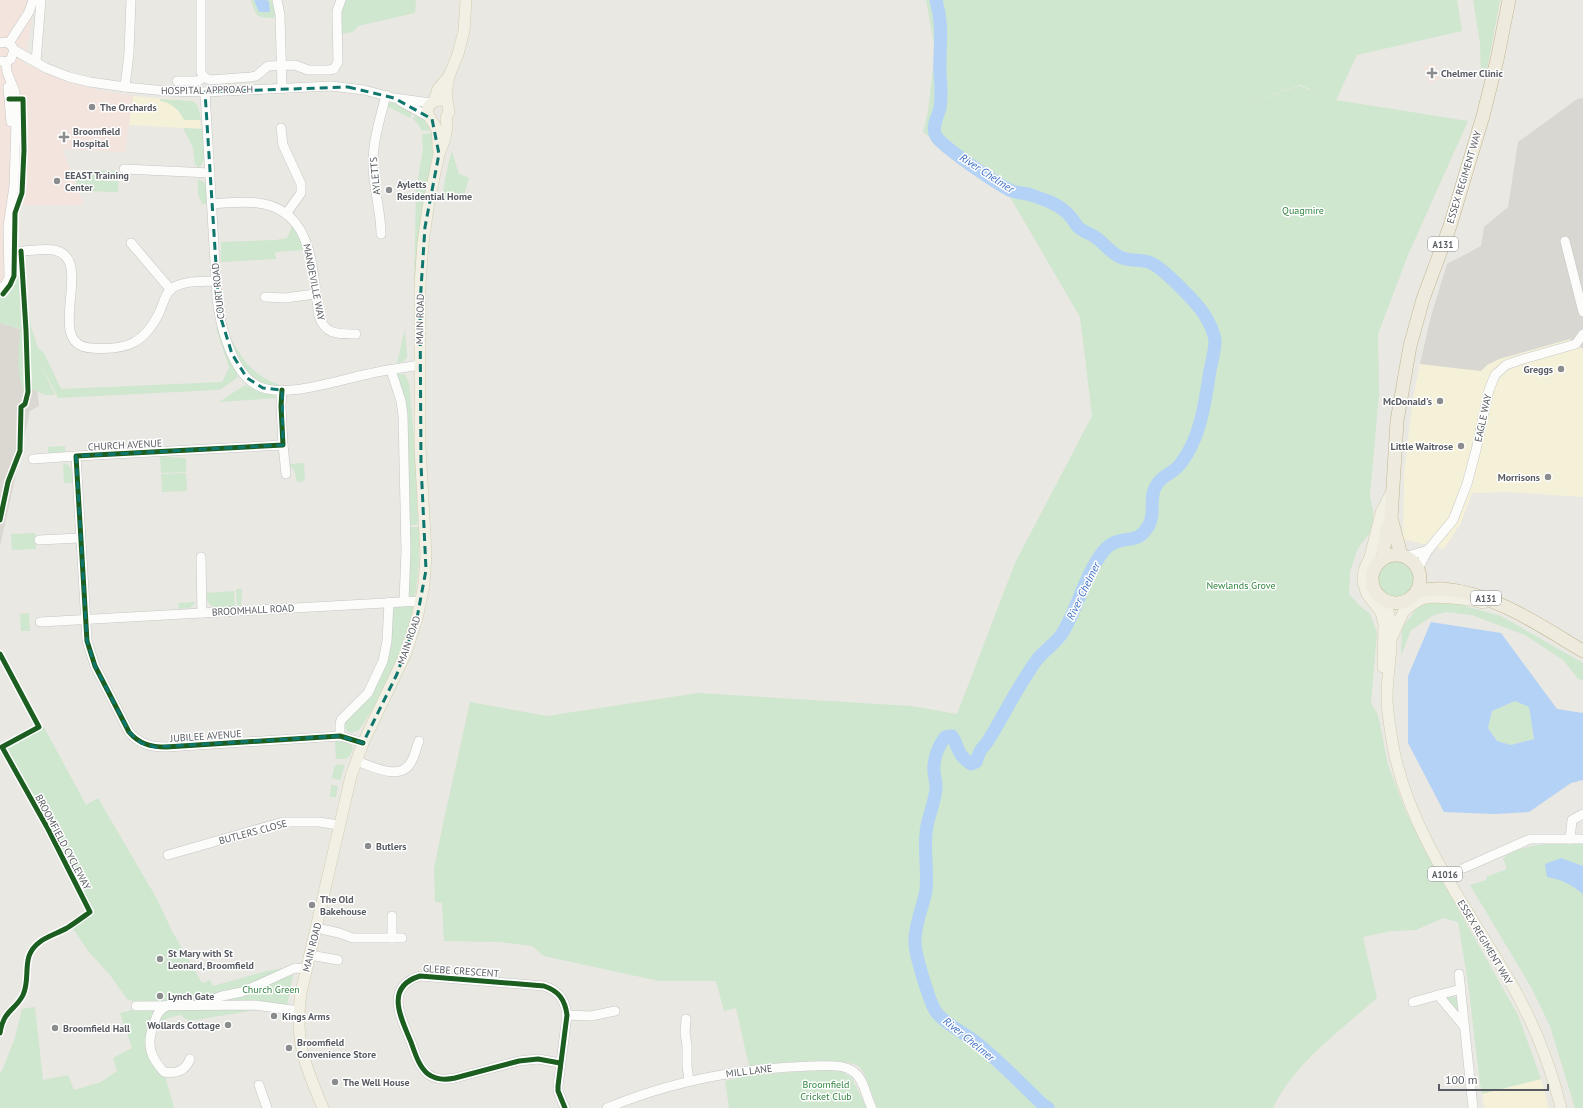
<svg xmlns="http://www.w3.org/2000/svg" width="1583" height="1108" viewBox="0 0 1583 1108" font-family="'PT Sans',sans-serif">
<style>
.commercial{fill:#f5f1d9}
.industrial{fill:#d9d7d2}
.education{fill:#dad8d0}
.medical{fill:#f3e4dd}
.green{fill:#cfe6cf;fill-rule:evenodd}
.water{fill:#b3d2f6;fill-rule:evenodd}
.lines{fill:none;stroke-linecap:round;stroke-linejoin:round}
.river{stroke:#b3d2f6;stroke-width:13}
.minor-casing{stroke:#c5c6c4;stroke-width:10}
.major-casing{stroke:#d2ccaf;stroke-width:12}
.highway-casing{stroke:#c0b690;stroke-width:14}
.minor{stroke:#fcfcfb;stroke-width:9}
.major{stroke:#f2f0e5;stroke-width:11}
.highway{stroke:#eeebde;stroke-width:13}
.cycleway-casing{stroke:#fff;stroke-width:8}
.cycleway{stroke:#1b5e20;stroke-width:5}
.marked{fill:none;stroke:#0f766e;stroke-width:3;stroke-dasharray:8 5;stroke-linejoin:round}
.poi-dot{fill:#8b8c8e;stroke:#fff;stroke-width:1.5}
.labels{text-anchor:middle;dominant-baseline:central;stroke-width:3;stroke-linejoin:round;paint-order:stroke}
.shield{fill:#fff;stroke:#8a8c90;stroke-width:1}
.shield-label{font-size:9px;font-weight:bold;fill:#585b61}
.poi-label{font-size:10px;font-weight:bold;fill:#585b61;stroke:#fff;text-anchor:start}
.street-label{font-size:10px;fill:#585b61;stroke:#fff}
.park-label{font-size:10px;fill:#328540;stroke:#fff}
.water-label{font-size:11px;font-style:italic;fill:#3d6fc4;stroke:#fff}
</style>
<rect width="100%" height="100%" fill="#e9e8e2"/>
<g class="commercial">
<path d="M133,96L193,101L198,106L201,129L129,125Z"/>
<path d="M1570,339L1583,349V497L1507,492L1472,493L1461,523L1444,549L1403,539L1404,472L1413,398L1420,364L1481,371L1487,365L1499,359Z"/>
<path d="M1541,1079L1549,1108H1484L1482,1094L1485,1092Z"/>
</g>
<path class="industrial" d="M1583,98V349L1570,339L1499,359L1487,365L1481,371L1420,364L1431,316L1447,264L1481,246L1484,227L1508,207L1518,142L1577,99Z"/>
<path class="education" d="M0,323L20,329L32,344L39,406L30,411L0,546Z"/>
<g class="medical">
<path d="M0,0H35L24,63L66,82L103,91L133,96L125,152L62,149L84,205H17L15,276L8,291L0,297Z"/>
<path d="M1434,63L1440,79L1430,83L1423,67Z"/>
</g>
<g class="green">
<path d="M251,0H254L259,12H270L269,2L267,0H271L274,6L275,16L274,18C256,17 256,17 251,0Z"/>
<path d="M344,0H416L415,13L358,26L353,32L340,34L339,18Z"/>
<path d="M926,0H1457L1462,31L1357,55L1336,100L1468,121L1408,255L1378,334L1379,393L1370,496L1373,511V529L1358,548L1350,571L1349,594L1359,605L1370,614L1377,632L1371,703L1378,715L1388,765L1406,812L1431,861L1518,1015L1541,1079L1482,1094L1480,1083L1468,983L1458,922L1443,918L1416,930L1391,931L1363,937L1377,998C1340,1031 1295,1062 1273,1108H877C873,1098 866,1071 858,1066C840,1055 772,1064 749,1066L736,1008L724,1011L716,981H659L544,956L532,946L500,942L444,941L442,903L435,902L434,869L443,824L470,702L547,716L698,693L911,706L957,714L1015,563L1092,416L1080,317L1010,197L923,132L928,112L935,50ZM1300,85L1321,94L1299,86L1221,112Z"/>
<path d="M1473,0H1500L1486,75L1481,74L1480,43Z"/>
<path d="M160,99L193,101L198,106L201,120H184C181,111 169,101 160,101Z"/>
<path d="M389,103H395L413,112L410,118L387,106Z"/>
<path d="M416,113L427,121L433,130L422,131L418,124L413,119Z"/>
<path d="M183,128L203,129C203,139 209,165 197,168V165H195L193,148Z"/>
<path d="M434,133V152L415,287H414L416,191L423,148L422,134Z"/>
<path d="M452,151L459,174L469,178L464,195L441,201L448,165Z"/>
<path d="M90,170L119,171L118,192L79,191L73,173L90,174Z"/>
<path d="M198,179L204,182L207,190L208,204H202L198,194Z"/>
<path d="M292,226L298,235L304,250L275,252L276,259L221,262V242L276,240L287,238Z"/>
<path d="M25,275L31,327L38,348L44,353L61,389L222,382L229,368L216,328L218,327L238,377L221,389L215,390L58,398L36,354L55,395H45L32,389L29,347L23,352L25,393C15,378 19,347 20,329L0,323V297L8,291L15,276Z"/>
<path d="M405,329L407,357L404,361L397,363Z"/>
<path d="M227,332C246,365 253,378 292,389L257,384L246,372Z"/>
<path d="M398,374H404L406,377L409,383L414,438L418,522H417V525H408L397,376Z"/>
<path d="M245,385L257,391L271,393L277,398L219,402Z"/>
<path d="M65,446V452L48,453V447Z"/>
<path d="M160,456C169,456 176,458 186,458V472L161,473Z"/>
<path d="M63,463C73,465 72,474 73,483H64Z"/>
<path d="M304,463L305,481L297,482L294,469L290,467L289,464Z"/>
<path d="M186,473L187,491L162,492L161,474Z"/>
<path d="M408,527H419V560L416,592L414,596H408Z"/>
<path d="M35,533L36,549L12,550L11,534Z"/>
<circle cx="1395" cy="580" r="19"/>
<path d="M236,589H242L241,606L237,607Z"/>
<path d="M234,591L235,607C220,608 207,612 206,593Z"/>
<path d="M196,602L190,608L179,609L178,603Z"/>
<path d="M1421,603H1454L1501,616L1583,663V680L1578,679L1563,660L1525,635L1472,615L1446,612L1434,615L1411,630L1401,656L1402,628Z"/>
<path d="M397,606H411L414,608V610L403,648L376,707H374L359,730L352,733L348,732L345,728H344V723L389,655L391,647L393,612V609Z"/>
<path d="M29,613L30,631H21L20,614Z"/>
<path d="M1515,701L1529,707L1534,739L1511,745L1497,741L1488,728L1492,711Z"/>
<path d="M44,727L86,805L98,798L157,899L172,931L202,983L210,980L213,986L267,971L295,966L287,1005L189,1021L180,1015C166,1018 152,1024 145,1037L154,1064L166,1079L174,1108H0V1072L2,1071L15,1038L22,1009L35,1007L43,1080L68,1075L74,1090L101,1082L117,1071L113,1058L132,1048L120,1013L140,1008L138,1003L127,999L110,975L89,952L71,926L94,911L81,891L48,825L4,748Z"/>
<path d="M338,739L349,743L353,748C349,760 348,759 336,759L335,740Z"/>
<path d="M337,764L345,765L340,780L332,778L334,768Z"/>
<path d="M331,785L338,786L336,797H330Z"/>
<path d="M1566,842H1583V1108H1575L1550,1026L1531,987L1470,885L1487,880L1486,877L1507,869L1503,858C1521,845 1545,844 1566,842Z"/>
<path d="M1451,996L1457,998L1459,1015L1446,999V997Z"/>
<path d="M824,1070L843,1072L852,1078L867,1108H729L725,1081L752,1075Z"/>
</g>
<g class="water">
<path d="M254,0H267L269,2L270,12H259Z"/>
<path d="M1431,622L1501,633L1557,709L1583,713V780L1571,783L1529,812L1495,814L1444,812L1408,743V676ZM1515,701L1529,707L1534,739L1511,745L1497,741L1488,728L1492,711Z"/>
<path d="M1561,858L1583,866V894C1570,884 1563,880 1547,877L1545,864Z"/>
</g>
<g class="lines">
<path class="river" d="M936,0C944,28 939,46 940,73C941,85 942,96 940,108C938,116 931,127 936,136C941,146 1000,186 1012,191C1017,193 1025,193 1031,195C1043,199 1056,203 1066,212C1071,216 1074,222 1078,227C1083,232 1090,233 1095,237C1103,242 1109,251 1118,256C1130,263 1140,258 1151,263C1163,268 1196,302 1204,314C1209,322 1214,331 1215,341C1215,350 1212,361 1210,370C1205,402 1201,437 1181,463C1175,473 1161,475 1156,486C1147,500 1159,516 1144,532C1133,545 1117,533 1102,553C1084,577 1078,607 1063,632C1056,644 1044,650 1036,661C1018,686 1004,715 988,741L980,751L976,762L971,764C966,760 961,757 959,751C956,746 956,741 952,736L945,737C938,747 933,758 934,771C934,776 936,781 936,786C936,802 927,817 926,833C924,852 928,871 926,890C923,908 914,925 915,943C915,955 930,1003 936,1012C947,1026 964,1032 977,1043C1000,1062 1020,1082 1041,1103L1048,1108"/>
<g class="minor-casing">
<g id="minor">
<path d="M201,0V72L204,77L210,80L251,77L256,76L268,66L295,65L308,70H329L334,69L338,62L337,18V11L341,0"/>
<path d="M277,0L280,15L282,88"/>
<path d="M0,43C6,41 11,43 14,50L11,59L6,62L1,61"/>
<path d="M9,43L29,12L33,0"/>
<path d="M14,50L46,68L69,77L90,82L125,87L166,91L205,92L331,86L364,90L394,98L431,103"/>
<path d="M36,62L41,0"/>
<path d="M177,81H198L204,77"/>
<path d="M8,87L11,122"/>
<path d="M125,87L129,53L131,0"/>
<path d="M205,92L217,298C220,325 231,370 256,385C282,400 339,380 368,374C385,370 402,368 419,365"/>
<path d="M400,101L429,117"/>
<path d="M281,128L283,145L301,184V193L286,214"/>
<path d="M124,169L210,173"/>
<path d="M212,204C227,203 243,201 258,203C315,210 312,273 319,316C325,335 338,334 356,334"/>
<path d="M381,234C381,212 374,190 373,168C372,143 380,119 386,95"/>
<path d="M1565,241L1583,312"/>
<path d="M131,243L171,290"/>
<path d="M21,251C31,251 44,248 54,250C97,258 42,345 91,348C127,351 145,343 160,311C163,304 165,294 171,289C183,280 202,282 216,281"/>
<path d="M0,289L5,285L9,278L8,227L14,186L16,123L15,92L7,72L6,62"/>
<path d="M265,297L285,298L315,294"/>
<path d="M391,370L401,401L403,415L406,551L404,601"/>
<path d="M282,390L281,406L283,445L76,456L87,641L95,666L129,732C139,744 151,747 166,747L340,736L363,743"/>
<path d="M283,445L286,474"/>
<path d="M33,459L76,456"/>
<path d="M39,540L80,538"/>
<path d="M201,557L202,613"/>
<path d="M1405,557L1428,550"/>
<path d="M1418,569L1428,550L1453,520L1467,484L1476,450L1489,390L1495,375L1506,365L1520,360L1576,344L1583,334"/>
<path d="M40,622L421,601"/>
<path d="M340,736V724L341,720L368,693L383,661L387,641L389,602"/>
<path d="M356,761C372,766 400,782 411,762C415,756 416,748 419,741"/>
<path d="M1570,839L1572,820L1583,814"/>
<path d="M168,855L283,822H319L339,825"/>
<path d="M1464,868L1530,839H1583"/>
<path d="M392,916V938"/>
<path d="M317,928L339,933L353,938H402"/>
<path d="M310,955L338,960"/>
<path d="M1459,974L1473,1108"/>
<path d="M1438,995L1464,1026"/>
<path d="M1413,1002L1461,989"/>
<path d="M199,1004L222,996L242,992L295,968L306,969"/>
<path d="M168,1005C157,1012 157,1014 153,1027C146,1045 151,1058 164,1072C177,1074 185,1071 190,1059"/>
<path d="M136,1006L255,1005L299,1011"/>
<path d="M567,1015L591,1016L615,1011"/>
<path d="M686,1019L685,1033L687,1046V1066L689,1081"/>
<path d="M560,1063L538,1059L519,1061L455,1078C446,1080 436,1080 428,1074C419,1067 415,1053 411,1042C401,1018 384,987 420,976L544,986C559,991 565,1000 567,1015L558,1086V1091L565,1108"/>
<path d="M259,1085L267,1108"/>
<path d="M607,1108C672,1081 741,1068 811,1066C824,1066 844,1063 855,1073C865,1081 866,1098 872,1108"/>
</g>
</g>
<g class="major-casing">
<g id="major">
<path d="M434,101L438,89L449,76L458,54L464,31L466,0"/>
<path d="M438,149C438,143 438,137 437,130C435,124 430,120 428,114C426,105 433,100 441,100"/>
<path d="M1384,600C1399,632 1386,667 1387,701C1388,717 1391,735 1394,751C1412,838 1469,910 1512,985C1533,1022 1551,1067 1561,1108"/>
<path d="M1404,611C1410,606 1415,602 1422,599C1433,595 1472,599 1483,603"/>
<path d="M1392,637L1406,606"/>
<path d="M1383,667L1384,624L1381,612L1367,594L1363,582L1364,570L1370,557L1381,513L1392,491"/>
<path d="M323,1108C305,1065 294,1041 301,993L351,776L363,743L406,653L417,618L424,585L426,554L420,447V284L423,243L429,201L439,154L445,138L447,126L446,118L449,112L446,93L449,76"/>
</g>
</g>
<g class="highway-casing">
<g id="highway">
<path d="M1391,518L1401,555"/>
<circle cx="1396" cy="579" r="24"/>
<path d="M1382,559L1387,529L1391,518L1397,421L1410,346L1423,299L1450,226L1483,116L1497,60L1509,0"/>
<path d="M1417,591C1425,590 1436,588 1444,589C1496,594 1539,625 1583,651"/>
</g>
</g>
<use href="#minor" class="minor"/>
<use href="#major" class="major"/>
<use href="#highway" class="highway"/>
<g class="cycleway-casing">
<g id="cycleway">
<path d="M3,294L10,285L14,276L15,213L22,193L24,150L23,99H9"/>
<path d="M282,390L281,406L283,445L76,456L87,641L95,666L129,732C139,744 151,747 166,747L340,736L363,743"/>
<path d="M0,520L8,482L20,451L21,407L25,404L28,392L26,330L21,251"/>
<path d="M0,654L39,727L2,747L48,829L90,912C83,917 75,923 67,928C53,936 35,939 29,956C25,969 29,982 23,995C15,1011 4,1009 0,1033"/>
<path d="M560,1063L538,1059L519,1061L455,1078C446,1080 436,1080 428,1074C419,1067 415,1053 411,1042C401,1018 384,987 420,976L544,986C559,991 565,1000 567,1015L558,1086V1091L565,1108"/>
</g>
</g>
<use href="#cycleway" class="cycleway"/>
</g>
<path class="marked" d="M348,87L394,98L432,119L439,154L425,227L420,304L421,464L426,570L417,618L397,674L363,743L340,736L155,747L141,743L129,732L95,666L87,641L76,456L283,445L282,390L263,388L247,378L232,354L219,312L205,92Z"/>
<g class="poi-dot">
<path d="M1430 67h4v4h4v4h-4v4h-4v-4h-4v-4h4z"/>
<circle cx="92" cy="107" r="4"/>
<path d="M62 131h4v4h4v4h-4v4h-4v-4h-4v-4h4z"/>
<circle cx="57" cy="181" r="4"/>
<circle cx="389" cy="190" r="4"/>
<circle cx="1561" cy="369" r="4"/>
<circle cx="1440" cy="401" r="4"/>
<circle cx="1461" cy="446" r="4"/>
<circle cx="1548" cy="477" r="4"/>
<circle cx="368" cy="846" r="4"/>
<circle cx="312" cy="905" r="4"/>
<circle cx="160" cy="959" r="4"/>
<circle cx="160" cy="996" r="4"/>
<circle cx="274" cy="1016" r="4"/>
<circle cx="228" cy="1025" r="4"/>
<circle cx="55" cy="1028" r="4"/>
<circle cx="289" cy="1048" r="4"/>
<circle cx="335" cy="1082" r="4"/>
</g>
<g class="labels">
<g class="shield">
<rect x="1428" y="237" width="30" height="14" rx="3"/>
<rect x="1471" y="591" width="30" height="14" rx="3"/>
<rect x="1428" y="867" width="34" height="14" rx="3"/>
</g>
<g class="shield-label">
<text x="1443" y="244">A131</text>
<text x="1486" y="598">A131</text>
<text x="1445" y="874">A1016</text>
</g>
<g class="poi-label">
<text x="1441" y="73">Chelmer Clinic</text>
<text x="100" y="107">The Orchards</text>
<text x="73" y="131">Broomfield<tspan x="73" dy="12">Hospital</tspan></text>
<text x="65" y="175">EEAST Training<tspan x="65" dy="12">Center</tspan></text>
<text x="397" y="184">Ayletts<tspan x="397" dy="12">Residential Home</tspan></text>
<text x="1553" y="369" text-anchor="end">Greggs</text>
<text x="1432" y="401" text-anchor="end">McDonald's</text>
<text x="1453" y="446" text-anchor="end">Little Waitrose</text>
<text x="1540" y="477" text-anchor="end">Morrisons</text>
<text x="376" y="846">Butlers</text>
<text x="320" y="899">The Old<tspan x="320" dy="12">Bakehouse</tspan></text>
<text x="168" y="953">St Mary with St<tspan x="168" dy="12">Leonard, Broomfield</tspan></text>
<text x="168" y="996">Lynch Gate</text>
<text x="282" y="1016">Kings Arms</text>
<text x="220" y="1025" text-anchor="end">Wollards Cottage</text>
<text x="63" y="1028">Broomfield Hall</text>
<text x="297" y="1042">Broomfield<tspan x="297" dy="12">Convenience Store</tspan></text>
<text x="343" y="1082">The Well House</text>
</g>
<g class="street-label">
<text transform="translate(207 90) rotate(-1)">HOSPITAL APPROACH</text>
<text transform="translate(375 176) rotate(-95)">AYLETTS</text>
<text transform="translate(1464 177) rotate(-73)">ESSEX REGIMENT WAY</text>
<text transform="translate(314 282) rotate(79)">MANDEVILLE WAY</text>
<text transform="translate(218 291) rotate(-96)">COURT ROAD</text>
<text transform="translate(420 319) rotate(-89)">MAIN ROAD</text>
<text transform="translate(1483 418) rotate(-78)">EAGLE WAY</text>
<text transform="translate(125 445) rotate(-3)">CHURCH AVENUE</text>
<text transform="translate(253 610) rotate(-3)">BROOMHALL ROAD</text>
<text transform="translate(409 640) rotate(-71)">MAIN ROAD</text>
<text transform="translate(206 736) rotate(-4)">JUBILEE AVENUE</text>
<text transform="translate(253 832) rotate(-15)">BUTLERS CLOSE</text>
<text transform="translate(63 842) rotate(62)">BROOMFIELD CYCLEWAY</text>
<text transform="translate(1485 942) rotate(59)">ESSEX REGIMENT WAY</text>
<text transform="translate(312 947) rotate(-76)">MAIN ROAD</text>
<text transform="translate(461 971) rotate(4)">GLEBE CRESCENT</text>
<text transform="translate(749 1071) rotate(-7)">MILL LANE</text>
</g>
<g class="park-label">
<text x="1303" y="210">Quagmire</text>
<text x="1241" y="585">Newlands Grove</text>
<text x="271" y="989">Church Green</text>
<text x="826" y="1084">Broomfield<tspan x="826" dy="12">Cricket Club</tspan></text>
</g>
<g class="water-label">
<text transform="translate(987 173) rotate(33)">River Chelmer</text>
<text transform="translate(1083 591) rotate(-64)">River Chelmer</text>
<text transform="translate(969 1039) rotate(39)">River Chelmer</text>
</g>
</g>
<path d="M1439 1084v6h109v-6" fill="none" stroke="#585b61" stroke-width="2"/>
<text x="1445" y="1084" font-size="12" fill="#585b61" stroke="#ffffff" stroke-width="3" paint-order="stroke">100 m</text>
</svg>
